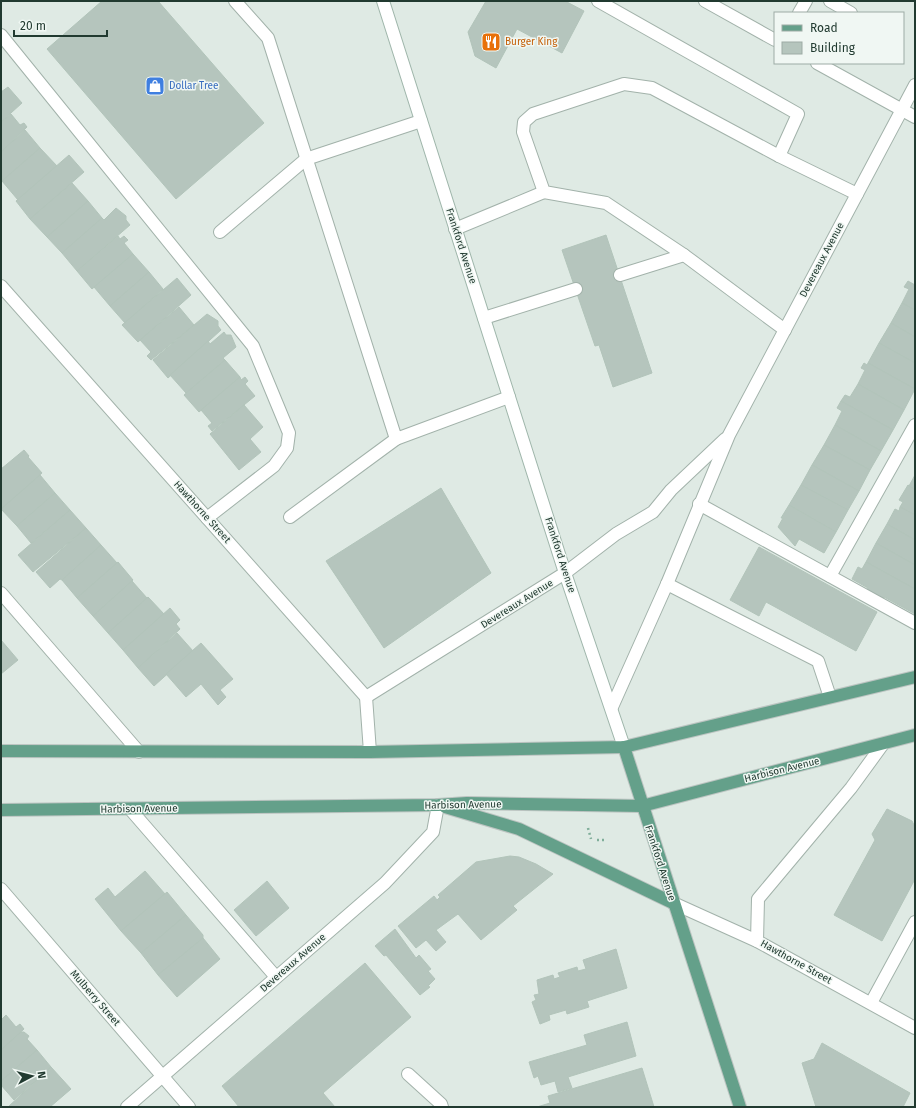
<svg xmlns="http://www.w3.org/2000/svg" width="916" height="1108" viewBox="0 0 916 1108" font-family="'Fira Sans',sans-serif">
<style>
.building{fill:#b5c5bd;stroke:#b2c4ba}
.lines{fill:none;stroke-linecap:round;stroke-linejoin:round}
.service-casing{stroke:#a2b2aa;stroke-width:14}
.minor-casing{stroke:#a2b2aa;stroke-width:14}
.tertiary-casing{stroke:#a2b2aa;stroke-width:14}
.secondary-casing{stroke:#9fb6ab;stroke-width:14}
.primary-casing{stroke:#bcc4c1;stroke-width:14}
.path{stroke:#80ae9a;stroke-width:2.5;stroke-dasharray:2 3;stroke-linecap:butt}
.service{stroke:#fff;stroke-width:12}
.minor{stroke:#fff;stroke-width:12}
.tertiary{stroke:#fff;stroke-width:12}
.secondary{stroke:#fff;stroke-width:12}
.primary{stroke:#64a08a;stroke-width:12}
.labels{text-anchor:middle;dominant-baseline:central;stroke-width:3;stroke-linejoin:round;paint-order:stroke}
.food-label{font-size:10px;fill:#c56008;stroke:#f0f7f3;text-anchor:start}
.shop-label{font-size:10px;fill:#366cbe;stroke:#f0f7f3;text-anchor:start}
.street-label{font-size:10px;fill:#213a30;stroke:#f0f7f3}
</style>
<rect width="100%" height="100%" fill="#dfeae4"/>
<g class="building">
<path d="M102,1H158L264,123L176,199L47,49Z"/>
<path d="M486,1H565L584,11L562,53L517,29L496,68L475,56L468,32Z"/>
<path d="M8,87L22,103L1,122V92Z"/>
<path d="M11,114L20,125L24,123L27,127L1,152V122Z"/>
<path d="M25,130L40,148L2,181L1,152Z"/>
<path d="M40,148L57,166L18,200L2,181Z"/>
<path d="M69,155L84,172L30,219L16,201Z"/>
<path d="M72,183L88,201L47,237L30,219Z"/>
<path d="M88,201L102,218L62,253L47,237Z"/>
<path d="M116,208L126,216V220L130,225L77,271L62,253L102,218L104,220Z"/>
<path d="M606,235L652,373L613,387L599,345L595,346L562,250Z"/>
<path d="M118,236L120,239L124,236L128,240L124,243L133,254L92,289L77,271Z"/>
<path d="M133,254L149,272L110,306L94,287Z"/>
<path d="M149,272L163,289L125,323L110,306Z"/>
<path d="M177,278L191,295L138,342L122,325Z"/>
<path d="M908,281L915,285V310L902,303L909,289L904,287Z"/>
<path d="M902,303L915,310V337L891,323Z"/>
<path d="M179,307L194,325L151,360L147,356L151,352L140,340Z"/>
<path d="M207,314L218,321V326L221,330L168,378L153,360Z"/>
<path d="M891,323L915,337V363L879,343Z"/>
<path d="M224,332L226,335H231L236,347L223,358L225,360L186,393L170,375L208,341L210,344Z"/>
<path d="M879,343L915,363V389L868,363Z"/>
<path d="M225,360L240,377L199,412L184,395Z"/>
<path d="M864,363L867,365L868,363L915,389L904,410L858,384L865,370L861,368Z"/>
<path d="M240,377L241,380L245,377L248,381L245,384L255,396L212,431L208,426L212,423L201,410Z"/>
<path d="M858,384L904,410L893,430L841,401L845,395L850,397Z"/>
<path d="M841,401L893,430L881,451L835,425L842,411L837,408Z"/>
<path d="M244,405L263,427L250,439L261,452L239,470L210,434Z"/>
<path d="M835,425L881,451L870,470L824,445Z"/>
<path d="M824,445L870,470L859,491L812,465Z"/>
<path d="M24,450L29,456L28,457L42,473L1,510V469Z"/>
<path d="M812,465L859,491L848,510L801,485Z"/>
<path d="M40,475L55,493L17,526L1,509Z"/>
<path d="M915,475V490L909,486Z"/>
<path d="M801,485L848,510L836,532L789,505Z"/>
<path d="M908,485L915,490V515L900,507L903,502L899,500Z"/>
<path d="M441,488L491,573L384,648L326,561Z"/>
<path d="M55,493L70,510L31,543L17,526Z"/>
<path d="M789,505L836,532L824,553L799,539L795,546L778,527L783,518H781Z"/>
<path d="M900,507L915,515V540L887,524L895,509L899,511Z"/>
<path d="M70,510L86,528L33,572L18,555Z"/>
<path d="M887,524L915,540V565L876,543Z"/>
<path d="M86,528L101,545L62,580L60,579L50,588L36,572Z"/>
<path d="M876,543L915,565V589L866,562Z"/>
<path d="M101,545L117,563L77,598L62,580Z"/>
<path d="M759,547L877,612L856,651L766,602L759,616L730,600Z"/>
<path d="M118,562L133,580L93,616L77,598Z"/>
<path d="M866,562L915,589V614L884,597L881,603L865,594L868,588L852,579L858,567L862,569Z"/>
<path d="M132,581L147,598L108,633L93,616Z"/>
<path d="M148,597L164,614L123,650L108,633Z"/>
<path d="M170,608L180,620L176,624L180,629L138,668L123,650Z"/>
<path d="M177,633L193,651L154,686L138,668Z"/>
<path d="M1,640L18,660L1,674Z"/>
<path d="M201,643L233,679L220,690L226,697L218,705L201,684L186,697L166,674Z"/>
<path d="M887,809L912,821L915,827V879L882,941L834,915L875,840L872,834Z"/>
<path d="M510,856L519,857L536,864L553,874L513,906L517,910L481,940L458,914L436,930L446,942L436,951L426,940L416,948L398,926L434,896L437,900L440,897L438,895L476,862Z"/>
<path d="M145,871L165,894L121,931L95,899L108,888L115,897Z"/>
<path d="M267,881L289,908L256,936L234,910Z"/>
<path d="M167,892L186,915L141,953L121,931Z"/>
<path d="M186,915L203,935V938L158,975L141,953Z"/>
<path d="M395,929L416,958L419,955L431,969L428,971L435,979L428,986L430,987L420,995L386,955L384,956L375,946Z"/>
<path d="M203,938L220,959L177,997L158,975Z"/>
<path d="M616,949L627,988L587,1001L589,1007L567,1014L566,1010L549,1015L550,1020L540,1024L532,1002L536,1000L534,995L539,994L537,980L553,975L554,979L560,977L558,973L577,967L578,971L586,969L583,960Z"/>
<path d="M365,963L411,1017L323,1093L335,1107H239L222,1086Z"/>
<path d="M6,1015L16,1027L20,1024L24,1029L1,1050V1020Z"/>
<path d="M627,1022L636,1056L568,1077L572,1088L558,1092L555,1081L541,1085L538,1076L534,1078L529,1062L587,1045L584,1035Z"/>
<path d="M21,1032H24L29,1036L27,1039L37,1050L1,1081V1050Z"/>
<path d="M822,1043L910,1093L903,1107H816L802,1063L814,1059Z"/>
<path d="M37,1050L51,1067L14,1100L1,1085V1081Z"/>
<path d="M51,1067L71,1089L50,1107H8Z"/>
<path d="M642,1068L654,1107H537L550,1103L548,1096Z"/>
</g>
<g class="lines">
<g class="service-casing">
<g id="service">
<path d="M235,1L268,38L396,439L509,397"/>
<path d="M598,1L798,114L779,156"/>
<path d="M830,1L851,13"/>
<path d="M799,13L806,1"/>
<path d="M1,35L253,346L289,433L287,448L274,466L207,518"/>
<path d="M455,229L544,192"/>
<path d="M220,232L306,159L421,121"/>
<path d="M620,275L684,255"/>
<path d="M484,318L576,289"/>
<path d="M785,330L684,255L606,203L544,192L523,132L524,122L533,114L624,84L652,88L779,156L857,194"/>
<path d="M699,504L915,623"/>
<path d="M290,517L396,439"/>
<path d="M830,576L915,425"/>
<path d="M667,584L818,661L830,697"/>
<path d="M1,593L139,752"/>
<path d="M130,809L276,977"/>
<path d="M757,941L758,899L851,788L883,744"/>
<path d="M871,1003L915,922"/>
<path d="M408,1074L441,1104L442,1107"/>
</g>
</g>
<g class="minor-casing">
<g id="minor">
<path d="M705,1L775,40"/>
<path d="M817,63L915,117"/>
<path d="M1,286L366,697L370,752"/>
<path d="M366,697L565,573"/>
<path d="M1,889L189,1107"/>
<path d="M673,903L757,941L915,1028"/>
<path d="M127,1107L385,883L433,832L438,805"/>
</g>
</g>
<g class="tertiary-casing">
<g id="tertiary">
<path d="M565,573L616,534L653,512L671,490L725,439"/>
<path d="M612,707L667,584L729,435L915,85"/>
</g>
</g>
<g class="secondary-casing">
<path id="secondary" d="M383,1L565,573L624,747"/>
</g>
<g class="primary-casing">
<g id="primary">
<path d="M624,747L740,1107"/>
<path d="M1,751L370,752L624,747L915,677"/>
<path d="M445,807L519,829L673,903"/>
<path d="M1,810L438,805L467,803L642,806L915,735"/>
</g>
</g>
<g class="path">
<path d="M588,828L591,839"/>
<path d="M597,840H605"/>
</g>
<use href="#service" class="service"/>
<use href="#minor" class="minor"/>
<use href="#tertiary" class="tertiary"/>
<use href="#secondary" class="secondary"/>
<use href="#primary" class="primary"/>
</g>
<defs>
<g id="restaurant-square" transform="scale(1)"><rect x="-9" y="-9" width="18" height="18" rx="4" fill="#e8710a" stroke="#f0f7f3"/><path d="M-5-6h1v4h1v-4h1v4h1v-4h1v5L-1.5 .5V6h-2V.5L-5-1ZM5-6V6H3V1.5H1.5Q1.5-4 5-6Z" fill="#fff"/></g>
<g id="shop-square" transform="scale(1)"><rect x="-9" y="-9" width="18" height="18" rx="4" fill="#3f7fe0" stroke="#f0f7f3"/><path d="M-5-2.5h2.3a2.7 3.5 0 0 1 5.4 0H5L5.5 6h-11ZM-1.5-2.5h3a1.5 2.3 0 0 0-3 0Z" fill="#fff"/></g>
</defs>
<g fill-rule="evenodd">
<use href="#restaurant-square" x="491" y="42"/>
<use href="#shop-square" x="155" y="86"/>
</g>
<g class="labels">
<g class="food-label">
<text x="505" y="42">Burger King</text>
</g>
<g class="shop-label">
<text x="169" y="86">Dollar Tree</text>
</g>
<g class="street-label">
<text transform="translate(461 246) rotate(72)">Frankford Avenue</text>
<text transform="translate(822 260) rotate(-62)">Devereaux Avenue</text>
<text transform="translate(202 512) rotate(48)">Hawthorne Street</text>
<text transform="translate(560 555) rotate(72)">Frankford Avenue</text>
<text transform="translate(517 604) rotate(-32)">Devereaux Avenue</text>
<text transform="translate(782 770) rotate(-14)">Harbison Avenue</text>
<text transform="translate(463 805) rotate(-1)">Harbison Avenue</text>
<text transform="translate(139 809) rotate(-1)">Harbison Avenue</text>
<text transform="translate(660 863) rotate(72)">Frankford Avenue</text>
<text transform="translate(796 962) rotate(29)">Hawthorne Street</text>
<text transform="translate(293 963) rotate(-41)">Devereaux Avenue</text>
<text transform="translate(95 998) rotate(49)">Mulberry Street</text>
</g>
</g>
<rect width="916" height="1108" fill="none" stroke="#213a30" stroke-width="4"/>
<rect x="774" y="12" width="130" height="52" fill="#f0f7f3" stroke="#9daba5"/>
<rect x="782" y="25" width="20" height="6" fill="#64a08a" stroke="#9daba5"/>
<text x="810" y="32" font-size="12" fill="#213a30">Road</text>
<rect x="782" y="42" width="20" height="12" fill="#b5c5bd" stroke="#9daba5"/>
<text x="810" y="52" font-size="12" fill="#213a30">Building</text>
<g transform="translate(32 1076) rotate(83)" stroke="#f0f7f3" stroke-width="3" paint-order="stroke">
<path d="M0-3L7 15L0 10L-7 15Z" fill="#213a30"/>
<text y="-6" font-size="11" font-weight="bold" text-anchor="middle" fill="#213a30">N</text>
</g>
<path d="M14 30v6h93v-6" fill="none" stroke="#213a30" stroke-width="2"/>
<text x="20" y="30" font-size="12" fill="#213a30" stroke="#f0f7f3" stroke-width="3" paint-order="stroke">20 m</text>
</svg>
